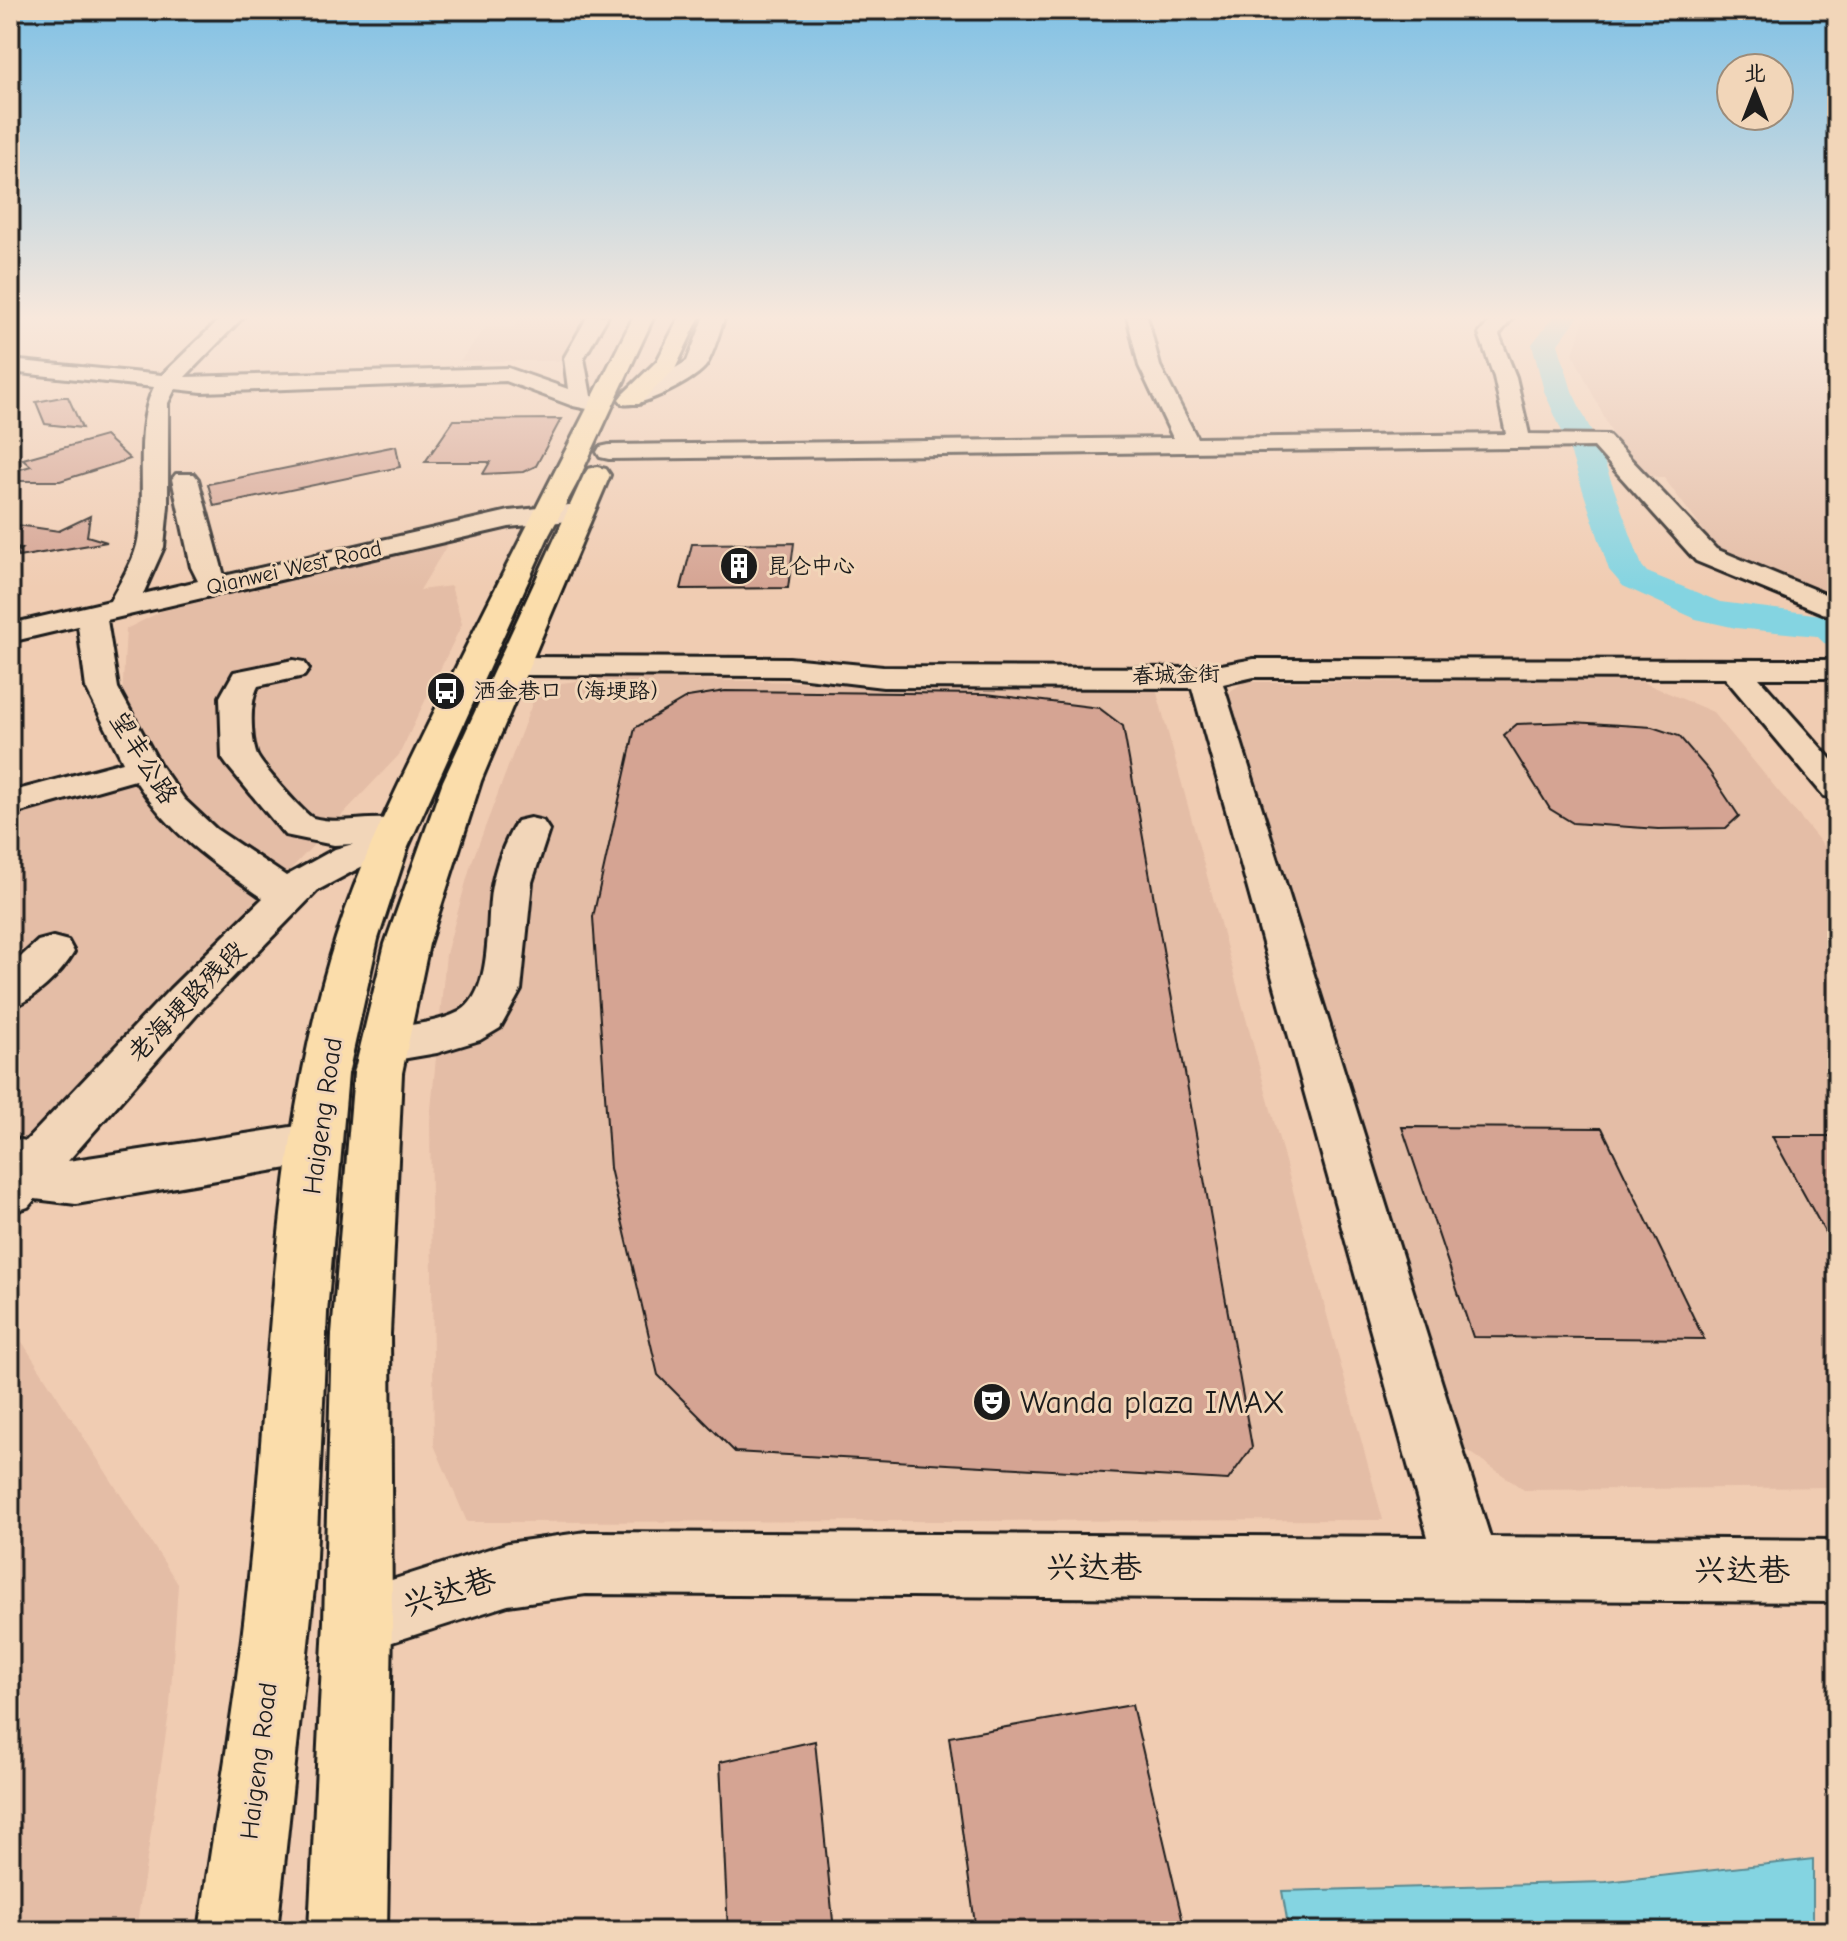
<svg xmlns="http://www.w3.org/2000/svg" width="1847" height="1941" viewBox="0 0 1847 1941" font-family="'Comic Neue','LXGW WenKai TC',sans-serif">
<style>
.built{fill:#e4bda6}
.water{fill:#84d4e1;stroke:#5a8a92;stroke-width:2}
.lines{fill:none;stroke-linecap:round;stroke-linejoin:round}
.river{fill:#84d4e1;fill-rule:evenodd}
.building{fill:#d5a493;stroke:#1c1c1c;stroke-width:2}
.minor-casing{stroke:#1c1c1c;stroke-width:6}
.major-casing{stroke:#1c1c1c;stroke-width:6}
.minor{fill:#f2d6b9;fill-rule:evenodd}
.major{fill:#fbddab;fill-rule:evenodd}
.labels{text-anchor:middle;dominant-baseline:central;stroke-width:6;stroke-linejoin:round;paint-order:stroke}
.far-poi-label{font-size:22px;fill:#1c1c1c;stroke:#f2d6b9;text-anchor:start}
.far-street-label{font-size:22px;fill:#1c1c1c;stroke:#f2d6b9}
.street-label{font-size:26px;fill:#1c1c1c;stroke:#f2d6b9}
.near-poi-label{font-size:32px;fill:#1c1c1c;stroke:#f2d6b9;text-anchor:start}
.near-street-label{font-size:32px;fill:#1c1c1c;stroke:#f2d6b9}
</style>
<rect width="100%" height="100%" fill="#f0ccb2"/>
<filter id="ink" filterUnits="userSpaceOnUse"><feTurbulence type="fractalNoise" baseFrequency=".0125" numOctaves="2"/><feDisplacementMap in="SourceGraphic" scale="16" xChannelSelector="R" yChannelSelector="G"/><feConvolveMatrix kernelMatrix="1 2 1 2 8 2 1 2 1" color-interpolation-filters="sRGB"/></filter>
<g filter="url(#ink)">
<g class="built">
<path d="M522,316H587L561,361H460L485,328H513Z"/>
<path d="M1585,316H1837V595L1718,550L1664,478L1642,474L1623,456L1573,354Z"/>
<path d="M449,542L420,590L451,586L462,624L399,755L10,1165V800L118,773L126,629L162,611Z"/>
<path d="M598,678L1156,689L1383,1520L467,1522L434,1445L430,1120L446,954L471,864L535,696L562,683Z"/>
<path d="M1640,681L1713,712L1837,862V1487L1524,1490L1460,1445L1226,694L1244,682Z"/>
<path d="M10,1323L178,1584L170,1706L136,1931H10Z"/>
</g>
<path class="water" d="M1813,1859V1931H1289L1282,1891L1606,1882Z"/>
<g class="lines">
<path class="river" d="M1554,316H1579L1558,344L1572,391L1598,445L1642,566L1647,572L1720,602L1837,617V646L1824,643L1817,636L1736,628L1696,619L1623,586L1609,570L1568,445L1544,391L1532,344Z"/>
</g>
<g class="building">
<path d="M62,397H68L82,428L45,424L36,402Z"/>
<path d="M561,419L536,466L523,472L483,474L490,462H425L454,420Z"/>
<path d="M105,436L130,459L60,481H10V472L31,466L23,459Z"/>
<path d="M396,446L400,467L214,506L208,484Z"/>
<path d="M90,516L87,536L107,542L18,557L17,551L21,549L10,547V524L59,531Z"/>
<path d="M794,543L788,588L681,589L692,544Z"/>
<path d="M725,691L986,694L1099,708L1123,726L1252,1447L1228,1480L735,1452L658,1375L610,1168L593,917L635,728L688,697Z"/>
<path d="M1573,722L1652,727L1679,736L1709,771L1739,816L1726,828L1658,829L1573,823L1550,809L1504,735L1517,724Z"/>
<path d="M1402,1127L1602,1128L1704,1339L1473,1337Z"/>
<path d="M1772,1136H1837V1254Z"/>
<path d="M1132,1705L1185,1931H976L949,1737Z"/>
<path d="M815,1741L834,1931H728L720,1762Z"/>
</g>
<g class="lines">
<g class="minor-casing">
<g id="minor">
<path d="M223,316H244L185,377L508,368L568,389L564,358L588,316H608L584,358L591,396L610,400L613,405L602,412L573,406L506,381L202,392L175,389L168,403V506L164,547L143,594L198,581L191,567L172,479L176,474H194L198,479L224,576L509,511L579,504L588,506L592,512L588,518L579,520L509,527L107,620L118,688L160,765L184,799L216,829L286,876L335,849L353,844L334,845L285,835L227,765L222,758L220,697L234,672L293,660L304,662L309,669L304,676L258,686C249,703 251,735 256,753C258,762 305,815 313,818C342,826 372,814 400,821L406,830L400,838L407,847L401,856L361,867L318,890L200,1011L68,1161L317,1123L334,1129L341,1143L334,1157L317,1163L76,1204L35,1199L28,1207L10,1213V1138L26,1141L170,989L263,898C209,860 172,836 135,780L10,815V792L123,762L86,688L78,626L10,642V624L110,601C119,584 132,564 137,545C149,496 132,430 154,387L10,372V360L162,375Z"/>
<path d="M705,316H725C719,332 715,350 707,364C698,380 640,408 623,404L620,399L623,394L664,375L687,361Z"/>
<path d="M1127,316H1147L1160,366L1197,438L1506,434L1494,377L1479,334L1494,316H1514L1499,335L1516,377L1529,434L1608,435L1716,549L1837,599V619L1696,561L1594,447L609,459L600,457L597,452L600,447L609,445L1173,438L1139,366Z"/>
<path d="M515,657L789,658L883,667L1205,668L1254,659L1837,660V678H1759L1837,766V799L1824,796L1725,678L1254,677L1223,684L1490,1537L1837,1540V1602L586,1594L508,1605L358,1653L335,1644L326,1621L335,1598L508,1543L586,1532L1428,1537L1192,688L883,687L789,676L515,675L504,673L499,666L504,659Z"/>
<path d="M530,818L543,821L549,830L532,882L521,990L500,1028L480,1040L437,1053L384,1062L368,1057L362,1045L368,1033C397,1024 432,1026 459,1012C493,993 486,925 491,891C495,867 504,842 517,821Z"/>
<path d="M53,937L68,941L74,952C61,974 34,1000 10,1008V967L38,941Z"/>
</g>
</g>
<g class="major-casing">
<g id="major">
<path d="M634,316H654L577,483L549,535L408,847L378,939L348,1074L327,1313L315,1579L277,1931H199C216,1813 237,1695 249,1577C272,1364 271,1144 336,938C363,853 403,776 442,696C504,569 570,443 634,316Z"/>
<path d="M680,316H700L675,369L639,404H623L619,399L623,394L657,361Z"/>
<path d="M597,467L606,469L610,475L481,781L429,944L402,1073L390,1334L392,1621L387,1931H309L324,1621L332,1334L354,1073L385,944L443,781L584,475L588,469Z"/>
</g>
</g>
<use href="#minor" class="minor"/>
<use href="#major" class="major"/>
</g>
</g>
<linearGradient id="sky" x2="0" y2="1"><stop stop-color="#80c1e5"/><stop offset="0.54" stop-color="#f8e8dc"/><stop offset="1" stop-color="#f8e8dc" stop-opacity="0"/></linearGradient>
<rect width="1847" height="588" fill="url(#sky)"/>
<defs>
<g id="building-disc" transform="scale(2)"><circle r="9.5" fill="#1c1c1c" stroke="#f2d6b9"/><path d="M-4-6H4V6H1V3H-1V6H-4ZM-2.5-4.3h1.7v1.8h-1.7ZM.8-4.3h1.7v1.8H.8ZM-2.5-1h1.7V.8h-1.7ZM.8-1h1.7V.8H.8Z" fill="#fff"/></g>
<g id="bus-disc" transform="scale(2)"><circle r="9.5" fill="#1c1c1c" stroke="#f2d6b9"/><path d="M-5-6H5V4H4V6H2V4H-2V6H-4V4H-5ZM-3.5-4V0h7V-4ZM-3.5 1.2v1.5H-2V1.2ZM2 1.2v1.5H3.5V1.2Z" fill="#fff"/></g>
<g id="theatre-disc" transform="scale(2)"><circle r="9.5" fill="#1c1c1c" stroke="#f2d6b9"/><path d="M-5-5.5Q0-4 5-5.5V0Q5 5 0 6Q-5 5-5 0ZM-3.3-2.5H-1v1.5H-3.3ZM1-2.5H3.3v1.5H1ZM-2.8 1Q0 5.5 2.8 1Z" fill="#fff"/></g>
</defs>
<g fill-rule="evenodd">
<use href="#building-disc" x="739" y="566"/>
<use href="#bus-disc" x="446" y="691"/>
<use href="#theatre-disc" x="992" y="1402"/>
</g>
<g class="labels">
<g class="far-poi-label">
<text x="767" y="566">昆仑中心</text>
<text x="474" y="691">洒金巷口（海埂路）</text>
</g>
<g class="far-street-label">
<text transform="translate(294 568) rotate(-13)">Qianwei West Road</text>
<text transform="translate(1176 675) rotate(-2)">春城金街</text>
</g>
<g class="street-label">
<text transform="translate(143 758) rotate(58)">望丰公路</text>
<text transform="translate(187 1002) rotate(-46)">老海埂路残段</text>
<text transform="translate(323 1116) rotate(-82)">Haigeng Road</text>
<text transform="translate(259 1761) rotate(-83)">Haigeng Road</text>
</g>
<g class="near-poi-label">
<text x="1020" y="1402">Wanda plaza IMAX</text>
</g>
<g class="near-street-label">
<text x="1094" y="1567">兴达巷</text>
<text x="1742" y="1570">兴达巷</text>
<text transform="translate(449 1592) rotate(-17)">兴达巷</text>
</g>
</g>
<rect width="1847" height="1941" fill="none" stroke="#f2d6b9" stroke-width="40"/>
<rect x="20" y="20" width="1807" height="1901" fill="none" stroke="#1c1c1c" stroke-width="3" filter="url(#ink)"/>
<g transform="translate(1755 92)"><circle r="38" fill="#f2d6b9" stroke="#9c8c7a" stroke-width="2"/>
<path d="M0-6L14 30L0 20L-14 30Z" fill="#1c1c1c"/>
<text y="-12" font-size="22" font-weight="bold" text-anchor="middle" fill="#1c1c1c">北</text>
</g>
</svg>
